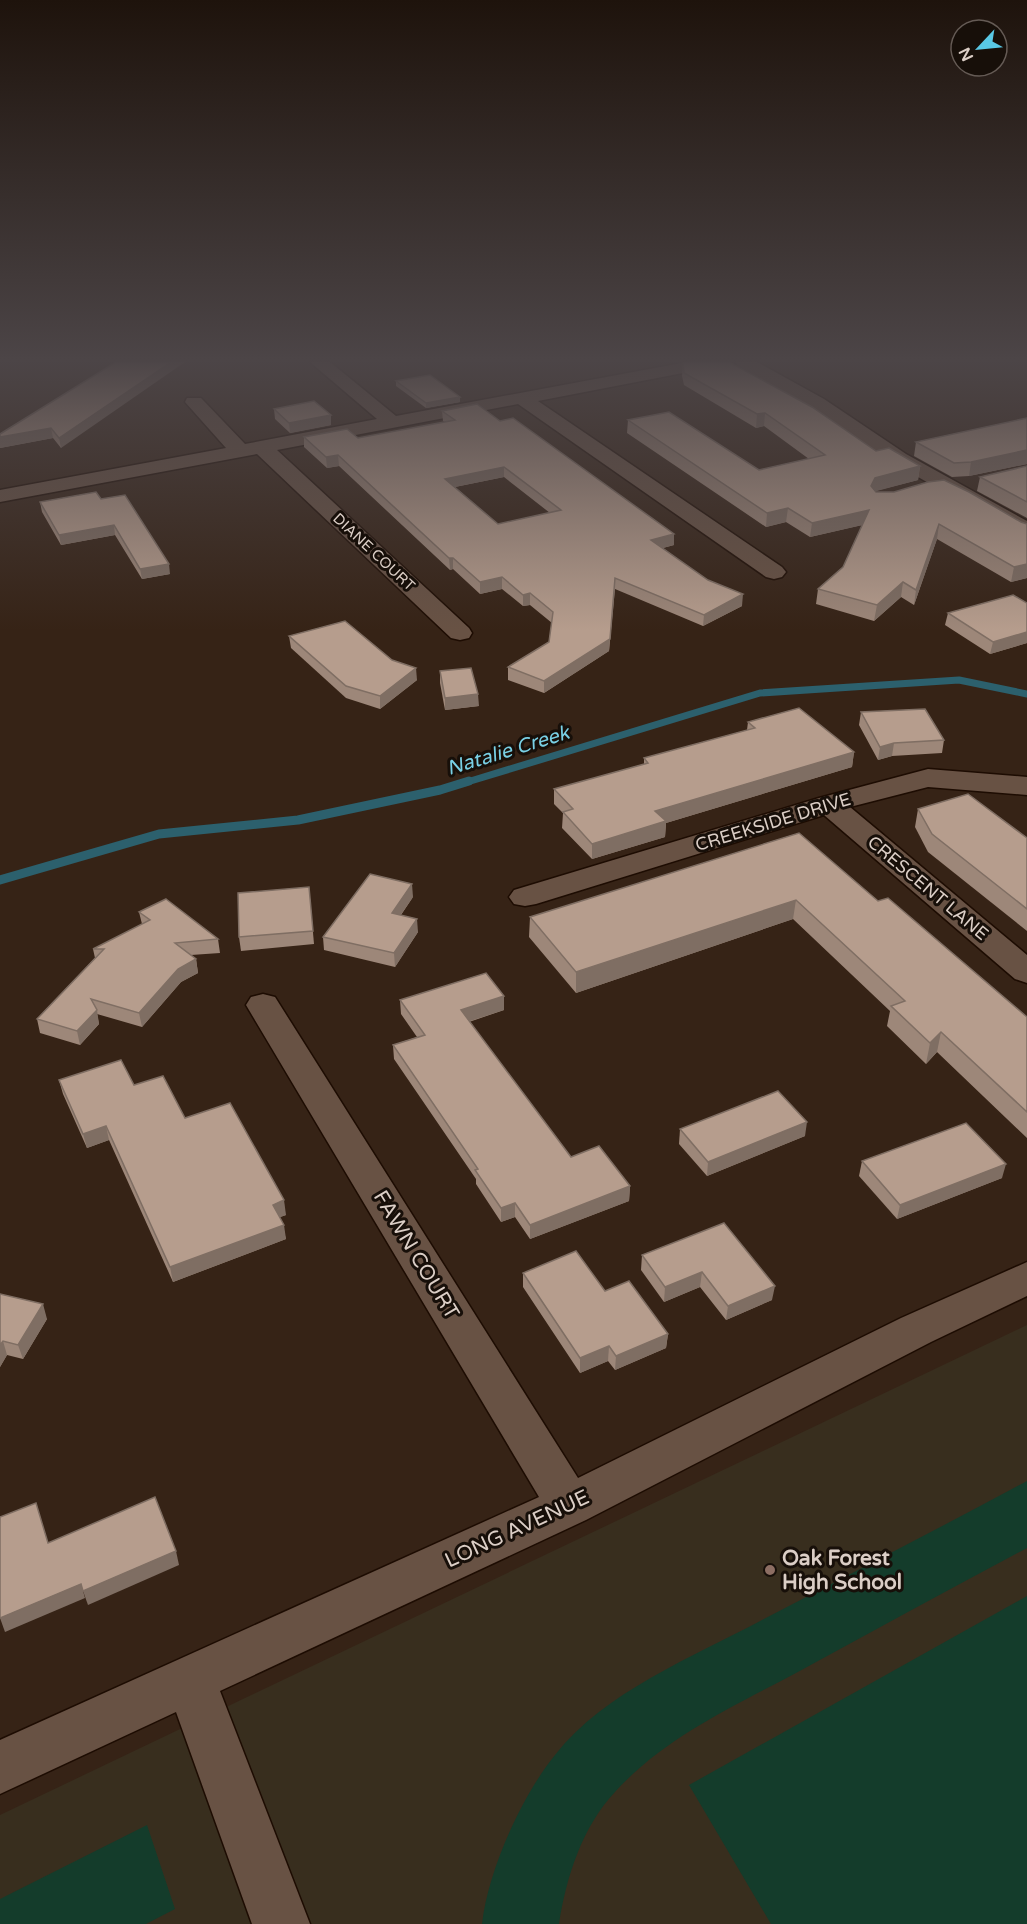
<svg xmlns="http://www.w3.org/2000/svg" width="1027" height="1924" viewBox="0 0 1027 1924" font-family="'Varela Round',sans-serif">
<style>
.education{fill:#382e1e}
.green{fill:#143c2b}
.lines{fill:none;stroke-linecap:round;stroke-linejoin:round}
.stream-far1{stroke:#2c606d;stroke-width:7}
.stream{stroke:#2c606d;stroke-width:9}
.minor-casing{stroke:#1d0c02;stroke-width:3}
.minor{fill:#685244;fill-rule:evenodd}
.wall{fill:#9d8779;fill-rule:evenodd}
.shaded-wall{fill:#7f6e63}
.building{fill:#b69d8d;stroke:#7f6e63;stroke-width:1.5;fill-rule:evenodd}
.education-dot{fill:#8d6e63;stroke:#170f09;stroke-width:2}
.labels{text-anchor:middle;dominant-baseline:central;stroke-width:6;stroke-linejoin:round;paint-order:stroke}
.far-street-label{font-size:15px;fill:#dbcec6;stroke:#170f09}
.street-label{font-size:18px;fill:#dbcec6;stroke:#170f09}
.water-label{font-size:20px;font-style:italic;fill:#79d0e5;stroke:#170f09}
.near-street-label{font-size:21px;fill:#dbcec6;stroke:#170f09}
.near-poi-label{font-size:21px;font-weight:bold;fill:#dbcec6;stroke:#170f09;text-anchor:start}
</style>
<rect width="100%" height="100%" fill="#362316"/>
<path class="education" d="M1027,1325V1924H0V1815Z"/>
<g class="green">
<path d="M1027,1481V1548C950,1589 873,1631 796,1673C732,1707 664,1738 615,1792C582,1827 566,1878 559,1924H482C488,1871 521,1797 555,1755C604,1692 693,1657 762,1620C851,1574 939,1528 1027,1481Z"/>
<path d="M1027,1596V1924H771L689,1785Z"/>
<path d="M147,1825L175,1909L146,1924H0V1899Z"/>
</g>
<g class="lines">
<path class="stream-far1" d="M464,783L760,693L959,680L1027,694"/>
<path class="stream" d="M0,880L159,834L298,820L440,790L469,781"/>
<g class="minor-casing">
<g id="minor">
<path d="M310,362H330L396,416L687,362H723L720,366L714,367L538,401L782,567L786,572L782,577L774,579L766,577L518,404L277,450L469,628L472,633L469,638L460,640L451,638L257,454L0,502V490L226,448L185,402L187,398H201L245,444L377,419Z"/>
<path d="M735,362H757L824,399L906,454L1027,521V537L1019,535L892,462L810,407L738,366Z"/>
<path d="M928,769L1027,777V795L928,787L850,807L1027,955V983L1015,979L824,815L536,904L525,906L514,904L509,897L514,890L819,798Z"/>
<path d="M263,994L275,997L578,1478L901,1318L1027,1262V1296L931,1342L586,1520L220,1691L310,1924H252L176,1712L0,1794V1740L539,1497L246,1005L251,997Z"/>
</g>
</g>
<use href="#minor" class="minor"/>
</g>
<g class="wall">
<path d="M116,362L61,448L53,438L0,448V434Z"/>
<path d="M683,363L876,451L920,466L918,480L875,491L876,492L1027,524V578L1011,582L937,539L914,605L901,597L874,621L816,604L818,589L843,567L862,525L810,537L786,522L766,527L627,433L628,420L759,470L809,459L764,426L756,428L684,385L682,376Z"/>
<path d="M396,381L460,397V402L426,408L396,386Z"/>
<path d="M274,409L331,415V425L290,433L275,419Z"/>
<path d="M442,411L500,421L674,534V545L663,548L742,606L703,626L615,589L609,651L544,693L508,680V667L549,642L552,623L530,605L523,606L502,589L480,594L453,569L450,570L339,466L327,468L304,447V437L358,438L445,422L443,421ZM504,477L550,513L498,524L455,487Z"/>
<path d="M1027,418V464L969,476L952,477L914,456L916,442Z"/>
<path d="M1027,466V518L977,491L980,477Z"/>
<path d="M101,499L170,574L142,579L115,535L61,545L42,512L40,502Z"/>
<path d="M1027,603V643L990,654L945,625L948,613Z"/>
<path d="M289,636L392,660L417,680L380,709L346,698L291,648Z"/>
<path d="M440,671L479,706L445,710L440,683Z"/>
<path d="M861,712L944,740L942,753L892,756L878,760L859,725Z"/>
<path d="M748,722L854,752L852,767L666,823L665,837L592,859L562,828L563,813L554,804V789L644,764V758L747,730Z"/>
<path d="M918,809L1027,838V931L928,852L915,827Z"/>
<path d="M799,833L878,901L1027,1017V1138L937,1052L926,1064L887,1026L890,1011L793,919L576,993L529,937L530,917Z"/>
<path d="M309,887L314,944L241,951L239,937Z"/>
<path d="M413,897L401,915L418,932L395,967L324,950L323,937Z"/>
<path d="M139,912L218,939L220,953L191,955L196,959L198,973L181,982L142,1027L97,1014L99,1024L80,1045L40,1033L37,1019L95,958L93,949L142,924Z"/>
<path d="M400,1000L504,1010L469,1022L571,1157L630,1186L629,1201L530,1239L515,1217L501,1222L476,1184V1179L394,1059L393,1045L417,1037L401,1014Z"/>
<path d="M59,1080L134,1085L185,1118L286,1215L280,1217L286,1239L173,1282L109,1140L87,1148L63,1094Z"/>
<path d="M680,1129L805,1136L707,1176L679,1144Z"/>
<path d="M862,1161L1002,1178L897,1219L859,1176Z"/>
<path d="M724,1223L772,1300L726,1320L700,1287L664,1302L641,1270L642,1255Z"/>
<path d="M523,1273L605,1291L668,1334L666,1348L615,1370L608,1361L580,1373L523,1287Z"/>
<path d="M0,1294L47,1319L23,1359L7,1355L0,1367Z"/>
</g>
<g class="shaded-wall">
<path d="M171,362H185L61,448L59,438Z"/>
<path d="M460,397V402L426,408V403Z"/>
<path d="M765,413L764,426L756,428L757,414Z"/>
<path d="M331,415V425L290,433L289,423Z"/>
<path d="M51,428L53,438L0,448V437Z"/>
<path d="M1027,450V464L969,476L971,462Z"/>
<path d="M338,455L339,466L327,468L326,457Z"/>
<path d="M920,466L918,480L873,492L871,486L875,478Z"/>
<path d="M504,467V477L445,489V479Z"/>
<path d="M788,508L786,522L766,527L767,513Z"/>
<path d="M869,510L867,524L810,537L812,523Z"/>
<path d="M939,524L937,539L914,605L916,590Z"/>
<path d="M114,525L115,535L61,545L59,535Z"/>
<path d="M674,534V545L651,551V540Z"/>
<path d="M449,558H453V569L450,570Z"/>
<path d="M169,564L170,574L142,579L140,569Z"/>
<path d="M1027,564V578L1011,582L1014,567Z"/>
<path d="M502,577V589L480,594V582Z"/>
<path d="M615,578L609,651L544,693V681Z"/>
<path d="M903,582L901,597L874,621L877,605Z"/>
<path d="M530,593V605L523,606V595Z"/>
<path d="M743,594L742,606L703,626L704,615Z"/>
<path d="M1027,632V643L990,654L993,642Z"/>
<path d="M416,668L417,680L380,709V696Z"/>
<path d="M478,694L479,706L445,710V698Z"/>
<path d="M894,743L892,756L878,760L880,747Z"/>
<path d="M854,752L852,767L666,823L665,837L592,859V844L655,811Z"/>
<path d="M412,884L413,897L393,926L392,913Z"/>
<path d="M796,900L793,919L576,993V972Z"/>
<path d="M417,919L418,932L395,967L394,953Z"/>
<path d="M196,959L198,973L181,982L142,1027L139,1013L178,969Z"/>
<path d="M504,996V1010L461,1024V1010Z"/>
<path d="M97,1010L99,1024L80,1045L77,1031Z"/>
<path d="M941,1032L937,1052L926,1064L930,1043Z"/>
<path d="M807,1122L805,1136L707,1176L708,1162Z"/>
<path d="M106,1126L109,1140L87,1148L83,1134Z"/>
<path d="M1006,1164L1002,1178L897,1219L900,1205Z"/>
<path d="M630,1186L629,1201L530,1239V1225Z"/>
<path d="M284,1200L286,1215L275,1219L273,1205Z"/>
<path d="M515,1203V1217L501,1222V1208Z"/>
<path d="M284,1225L286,1239L173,1282L170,1267Z"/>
<path d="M702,1272L700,1287L664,1302L665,1287Z"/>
<path d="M775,1286L772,1300L726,1320L728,1306Z"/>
<path d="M43,1304L47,1319L23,1359L18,1345Z"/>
<path d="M668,1334L666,1348L615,1370L616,1356Z"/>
<path d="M3,1341L7,1355L0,1367V1345Z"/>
<path d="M609,1346L608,1361L580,1373V1358Z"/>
<path d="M176,1551L179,1565L88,1605L83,1591Z"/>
<path d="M81,1584L85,1598L5,1632L0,1618Z"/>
</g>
<g class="building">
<path d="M116,362H171L59,438L51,428L0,437V434Z"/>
<path d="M689,362H729L812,407L876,451L889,448L920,466L875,478L871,486L876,492H894L928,482L944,480L969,492L1021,522L1027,524V564L1014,567L939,524L916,590L903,582L877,605L818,589L843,567L869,510L812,523L788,508L767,513L628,420L669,412L759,470L825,455L765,413L757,414L684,373L683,363Z"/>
<path d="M430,375L460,397L426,403L396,381Z"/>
<path d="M314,401L331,415L289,423L274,409Z"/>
<path d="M477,404L500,421L513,418L674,534L651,540L708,580L743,594L704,615L615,578L610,639L544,681L508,667L549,642L553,612L530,593L523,595L502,577L480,582L453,558H449L338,455L326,457L304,437L347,429L358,438L455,420L442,411ZM504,467L561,510L498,524L445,479Z"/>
<path d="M1027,418V450L971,462L954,463L916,442Z"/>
<path d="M1027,466V502L980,477Z"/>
<path d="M96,492L101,499L125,495L169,564L140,569L114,525L59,535L40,502Z"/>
<path d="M1013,595L1027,603V632L993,642L948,613Z"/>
<path d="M345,621L392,660L416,668L380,696L346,686L289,636Z"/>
<path d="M471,668L478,694L445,698L440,671Z"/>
<path d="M799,708L854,752L655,811L666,821L592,844L563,812L573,809L554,789L648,763L644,758L755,728L748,722Z"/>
<path d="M925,709L944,740L894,743L880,747L861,712Z"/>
<path d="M968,794L1027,838V909L932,834L918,809Z"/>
<path d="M799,833L878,901L888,898L1027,1017V1112L941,1032L930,1043L891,1006L905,1001L796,900L576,972L530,917Z"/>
<path d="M370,874L412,884L392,913L417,919L394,953L323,937Z"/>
<path d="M309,887L313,931L239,937L238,893Z"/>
<path d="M166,899L218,939L175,943L196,959L178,969L139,1013L91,999L97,1010L77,1031L37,1019L104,949H93L150,920L139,912Z"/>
<path d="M486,973L504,996L461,1010L571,1157L599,1146L630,1186L530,1225L515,1203L501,1208L475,1170L478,1169L393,1045L425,1035L400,1000Z"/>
<path d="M121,1060L134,1085L163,1076L185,1118L230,1103L284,1200L273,1205L284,1225L170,1267L106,1126L83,1134L59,1080Z"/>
<path d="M778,1091L807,1122L708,1162L680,1129Z"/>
<path d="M966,1123L1006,1164L900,1205L862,1161Z"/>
<path d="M724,1223L775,1286L728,1306L702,1272L665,1287L642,1255Z"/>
<path d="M576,1251L605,1291L629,1281L668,1334L616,1356L609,1346L580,1358L523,1273Z"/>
<path d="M0,1294L43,1304L18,1345L3,1341L0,1345Z"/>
<path d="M155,1497L176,1551L83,1591L81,1584L0,1618V1517L36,1503L48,1543Z"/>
</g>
<linearGradient id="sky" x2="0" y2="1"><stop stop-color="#1e130c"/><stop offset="0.57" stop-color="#4c4547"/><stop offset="1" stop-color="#4c4547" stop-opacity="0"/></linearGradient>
<rect width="1027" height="631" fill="url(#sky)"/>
<circle class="education-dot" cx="770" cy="1570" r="6"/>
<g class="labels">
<g class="far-street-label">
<text transform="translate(374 552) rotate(43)">DIANE COURT</text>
</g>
<g class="street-label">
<text transform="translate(773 822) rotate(-17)">CREEKSIDE DRIVE</text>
<text transform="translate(928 888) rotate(40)">CRESCENT LANE</text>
</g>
<g class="water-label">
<text transform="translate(508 751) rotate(-17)">Natalie Creek</text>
</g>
<g class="near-street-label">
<text transform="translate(416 1255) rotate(59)">FAWN COURT</text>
<text transform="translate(517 1529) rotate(-25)">LONG AVENUE</text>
</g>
<g class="near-poi-label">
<text x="782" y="1558">Oak Forest<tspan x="782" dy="24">High School</tspan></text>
</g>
</g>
<g transform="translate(979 48) rotate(244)"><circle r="28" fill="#170f09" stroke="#655b55" stroke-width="1.5"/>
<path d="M0-4.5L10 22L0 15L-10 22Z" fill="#59c8e5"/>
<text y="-9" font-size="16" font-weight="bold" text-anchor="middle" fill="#dbcec6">N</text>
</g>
</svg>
